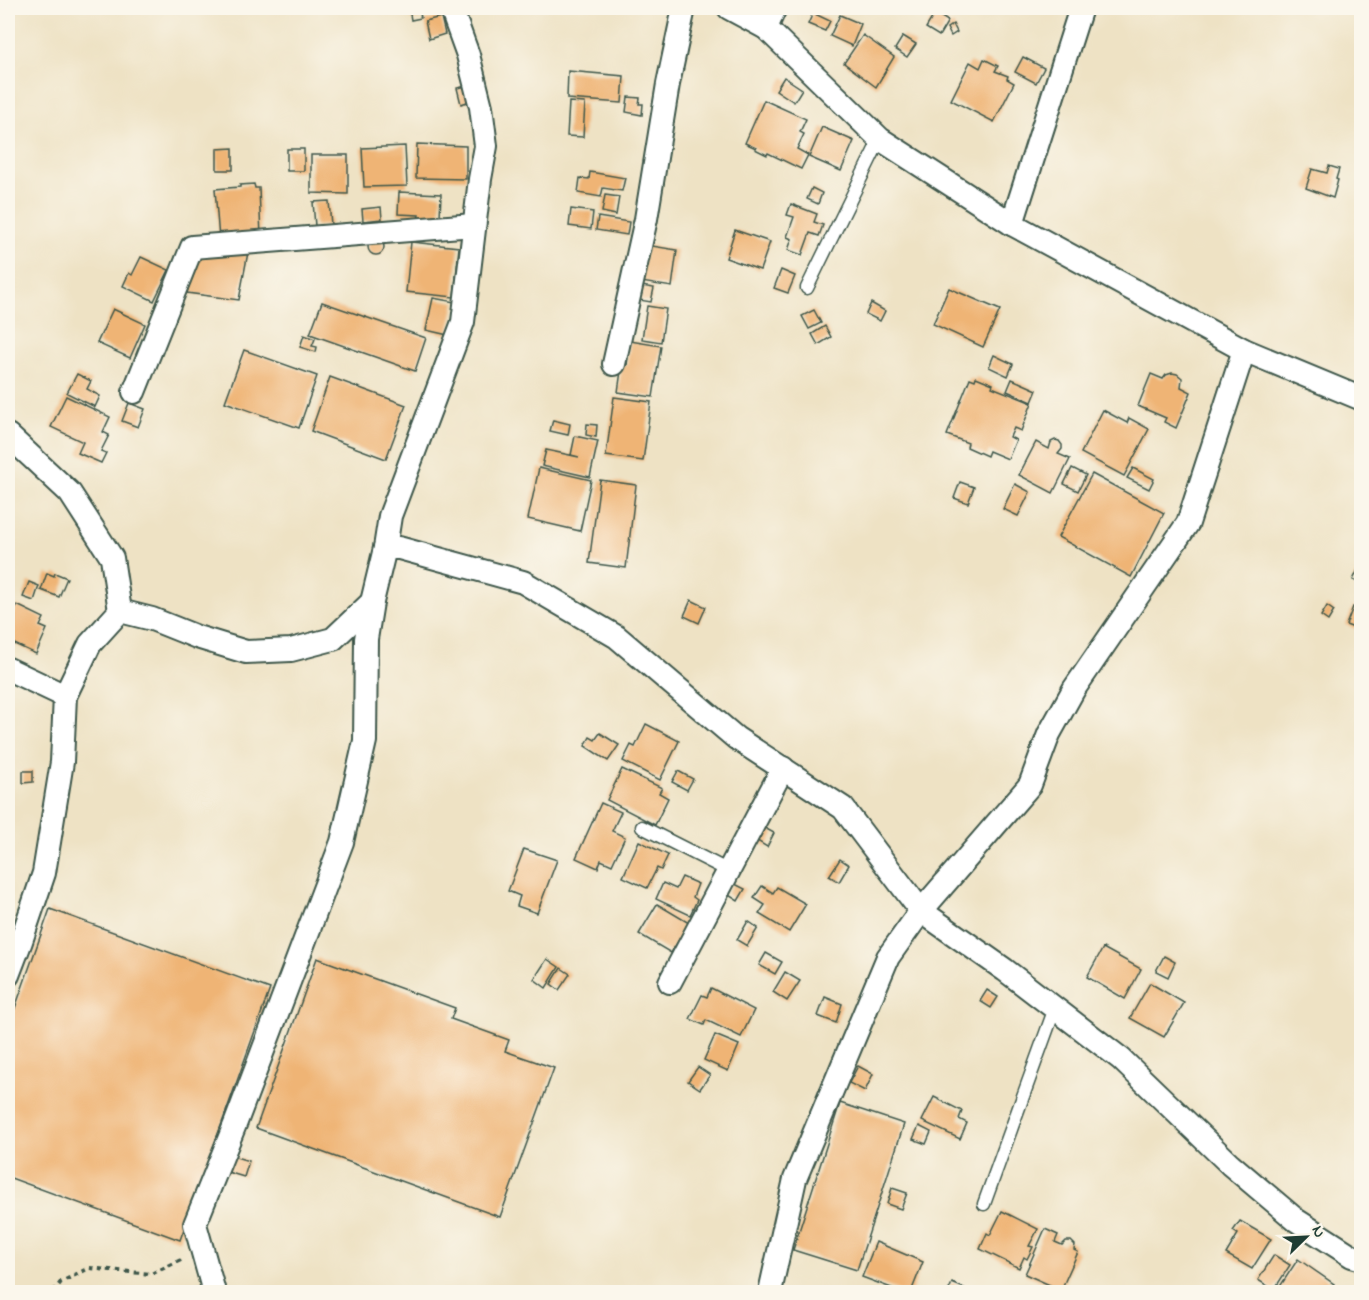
<svg xmlns="http://www.w3.org/2000/svg" width="1369" height="1300" viewBox="0 0 1369 1300" font-family="'Indie Flower',sans-serif">
<style>
.building{fill:#efb475}
.lines{fill:none;stroke-linecap:round;stroke-linejoin:round}
.lane-casing{stroke:#3e564a;stroke-width:15}
.street-casing{stroke:#3e564a;stroke-width:26}
.path{stroke:#3e564a;stroke-width:4;stroke-dasharray:4.5 4.5;stroke-linecap:butt}
.lane{stroke:#fff;stroke-width:12}
.street{stroke:#fff;stroke-width:22}
</style>
<rect width="100%" height="100%" fill="#fbf7ec"/>
<filter id="ink" filterUnits="userSpaceOnUse"><feTurbulence type="fractalNoise" baseFrequency=".0167" numOctaves="2"/><feDisplacementMap in="SourceGraphic" scale="12" xChannelSelector="R" yChannelSelector="G"/><feConvolveMatrix kernelMatrix="1 2 1 2 8 2 1 2 1" color-interpolation-filters="sRGB"/></filter>
<filter id="wash" filterUnits="userSpaceOnUse"><feTurbulence type="fractalNoise" baseFrequency=".008" numOctaves="4" result="noise"/><feDisplacementMap in="SourceGraphic" scale="24" xChannelSelector="R" yChannelSelector="G"/><feGaussianBlur stdDeviation="1.35" result="paint"/><feColorMatrix in="noise" values="0 0 0 0 0 0 0 0 0 0 0 0 0 0 0 0 0 1.4 0 .05"/><feComposite in="paint" operator="in"/></filter>
<g filter="url(#wash)">
<rect width="100%" height="100%" fill="#eee2c4"/>
<g id="blocks">
<g class="building">
<path d="M409,8H419L421,18L411,20Z"/>
<path d="M813,13L830,21L825,31L808,24Z"/>
<path d="M935,13L948,21L939,36L926,28Z"/>
<path d="M840,15L861,24L852,46L830,36Z"/>
<path d="M441,17L445,34L429,39L425,21Z"/>
<path d="M953,24L957,32L951,36L947,28Z"/>
<path d="M863,35L894,57L876,87L844,63Z"/>
<path d="M903,36L916,44L907,57L895,49Z"/>
<path d="M1023,57L1044,68L1036,83L1015,72Z"/>
<path d="M984,59L998,66L995,71L1008,76L1007,79L1014,83L994,122L951,100L970,62L980,68Z"/>
<path d="M568,71L624,76L622,103L567,99Z"/>
<path d="M784,77L802,89L794,102L776,90Z"/>
<path d="M467,86L470,101L461,104L457,88Z"/>
<path d="M628,97L640,98L639,104H643L642,115L626,112Z"/>
<path d="M764,100L806,119L800,132L804,134L797,149L808,155L801,169L768,153L767,155L755,149L756,148L745,143Z"/>
<path d="M569,102L585,103L583,137L567,136Z"/>
<path d="M822,127L854,141L841,171L809,157Z"/>
<path d="M417,144L466,146V179L416,178Z"/>
<path d="M405,146L407,186L364,187L362,148Z"/>
<path d="M233,148V170H217V149Z"/>
<rect x="287" y="149" width="17" height="22"/>
<path d="M311,155H348V194L311,193Z"/>
<path d="M1329,166L1339,169L1336,179L1338,180L1333,198L1306,188L1312,169L1327,173Z"/>
<path d="M590,172L625,178L622,191L603,188L601,197L578,193L580,178L589,179Z"/>
<path d="M254,184L255,188H259L261,237L219,239L215,189L240,187V185Z"/>
<path d="M812,188L822,193L818,204L807,199Z"/>
<path d="M399,192L441,194L440,217L433,216L432,222L418,221L419,215L398,214Z"/>
<path d="M605,195L619,197L616,215L602,212Z"/>
<path d="M329,201L331,225L315,226L313,202Z"/>
<path d="M791,204L817,214L814,222L823,225L819,236L810,233L802,255L788,250L792,239L787,237L794,217L787,215Z"/>
<path d="M381,207L382,219L363,221L362,209Z"/>
<path d="M571,209L593,212L591,229L569,226Z"/>
<path d="M598,217L629,222L627,235L596,230Z"/>
<path d="M735,230L770,242L760,270L726,258Z"/>
<circle cx="376" cy="247" r="8"/>
<path d="M411,242L459,247L454,297L406,292Z"/>
<path d="M646,245L677,250L672,287L641,282Z"/>
<path d="M249,247L239,300L187,293L198,249Z"/>
<path d="M141,257L169,270L154,301L123,286L129,273L132,275Z"/>
<path d="M781,270L795,276L788,293L774,288Z"/>
<path d="M635,285L654,288L651,302L633,299Z"/>
<path d="M949,288L1000,310L983,347L933,324Z"/>
<path d="M433,298L455,302L448,335L426,330Z"/>
<path d="M322,302L426,338L415,371L310,334Z"/>
<path d="M871,303L885,311L880,321L866,314Z"/>
<path d="M647,306L666,309L661,342L642,339Z"/>
<path d="M113,309L145,324L130,358L97,343Z"/>
<path d="M814,310L821,323L809,329L802,316Z"/>
<path d="M825,326L831,337L818,345L812,334Z"/>
<path d="M304,335L315,339L312,346L317,347L316,352L300,347Z"/>
<path d="M630,341L661,346L653,397L618,392L622,364L627,365Z"/>
<path d="M244,350L317,376L299,428L225,402Z"/>
<path d="M994,355L1013,364L1008,376L989,367Z"/>
<path d="M1172,373L1177,374L1182,378L1181,387L1191,392L1176,428L1164,422L1166,418L1138,406L1151,374L1163,379L1166,375Z"/>
<path d="M77,374L91,381L87,389L100,396L95,407L67,393Z"/>
<path d="M330,377L406,405L386,459L311,431Z"/>
<path d="M976,377L993,384L992,387L1032,403L1021,431L1014,428L1010,437L1016,440L1008,459L989,451L987,456L967,447L968,443L947,435L970,378L975,380Z"/>
<path d="M1012,379L1037,390L1032,402L1007,391Z"/>
<path d="M66,396L110,417L103,432L109,435L101,451L106,453L101,463L78,453L83,442L51,427Z"/>
<path d="M614,397L651,402L643,461L606,456Z"/>
<path d="M129,403L145,409L138,427L122,421Z"/>
<path d="M1103,410L1127,423L1129,418L1149,429L1124,476L1081,453Z"/>
<path d="M553,420L570,424L568,435L550,431Z"/>
<path d="M587,424L597,425L596,437L586,435Z"/>
<path d="M575,436L598,441L590,477L542,466L546,450L579,457L571,455Z"/>
<path d="M1055,440L1059,441L1062,445V449L1058,454L1070,459L1053,493L1019,475L1036,442L1049,449L1051,442Z"/>
<path d="M539,468L591,480L580,531L528,519Z"/>
<path d="M1072,468L1086,475L1078,491L1064,484Z"/>
<path d="M1133,468L1154,479L1149,489L1127,478Z"/>
<path d="M1092,474L1164,513L1131,577L1058,537Z"/>
<path d="M600,480L636,485L626,568L589,563Z"/>
<path d="M960,482L974,487L968,503L954,498Z"/>
<path d="M1015,484L1030,492L1018,516L1003,509Z"/>
<path d="M1359,568L1362,569V584L1353,580Z"/>
<path d="M47,573L54,576L55,573L67,578L59,597L41,590Z"/>
<path d="M29,582L39,586L34,601L23,597Z"/>
<path d="M691,600L706,607L699,623L684,616Z"/>
<path d="M17,605L44,618L40,626L47,629L36,654L8,641V622H9Z"/>
<path d="M1327,606L1334,611L1328,621L1321,616Z"/>
<path d="M1353,607L1362,611V631L1346,625Z"/>
<path d="M646,724L679,741L660,780L623,761L631,745L635,747Z"/>
<path d="M600,733L619,745L608,761L585,746L590,737L595,740Z"/>
<path d="M622,769L662,788L659,793L668,798L655,825L607,800Z"/>
<path d="M23,771H33V782L23,783Z"/>
<path d="M678,771L693,779L687,790L672,782Z"/>
<path d="M601,803L621,812L612,831L625,837L612,865L601,860L598,868L576,858Z"/>
<path d="M761,826L774,833L767,847L754,839Z"/>
<path d="M639,841L668,855L661,870L657,868L647,888L623,877Z"/>
<path d="M524,849L557,860L537,913L517,906L520,896L508,891Z"/>
<path d="M840,859L849,865L839,882L829,876Z"/>
<path d="M682,877L698,884L693,897L697,900L690,915L656,899L663,883L676,889Z"/>
<path d="M733,883L745,889L738,901L727,894Z"/>
<path d="M762,886L773,893L777,887L806,904L789,932L759,914L765,905L754,898Z"/>
<path d="M657,904L689,923L671,953L639,934Z"/>
<path d="M50,909L270,989L180,1240L8,1177V1028Z"/>
<path d="M748,921L758,928L747,946L737,940Z"/>
<path d="M1103,948L1141,969L1125,999L1087,977Z"/>
<path d="M766,953L782,962L775,974L759,965Z"/>
<path d="M1164,956L1175,962L1168,977L1156,971Z"/>
<path d="M317,958L455,1008L451,1019L509,1040L505,1051L554,1068L500,1217L256,1128Z"/>
<path d="M547,959L559,967L546,988L534,979Z"/>
<path d="M561,968L570,974L559,990L551,984Z"/>
<path d="M785,972L800,981L787,1001L773,992Z"/>
<path d="M1150,983L1184,1003L1164,1037L1130,1018Z"/>
<path d="M711,988L754,1010L741,1037L706,1020L704,1025L690,1019L702,995L707,997Z"/>
<path d="M987,990L998,997L991,1008L980,1001Z"/>
<path d="M825,997L842,1004L836,1023L818,1016Z"/>
<path d="M715,1035L739,1045L728,1071L704,1060Z"/>
<path d="M858,1066L873,1074L865,1091L849,1083Z"/>
<path d="M698,1067L710,1075L700,1089L688,1081Z"/>
<path d="M934,1097L962,1111L959,1119L967,1123L960,1139L922,1121Z"/>
<path d="M840,1103L904,1124L857,1270L793,1250Z"/>
<path d="M919,1126L931,1132L926,1144L913,1139Z"/>
<path d="M229,1155L249,1161L244,1177L224,1171Z"/>
<path d="M892,1188L907,1193L901,1209L887,1204Z"/>
<path d="M1002,1211L1038,1229L1029,1246L1033,1247L1027,1259L1024,1257L1019,1268L980,1249L987,1233L990,1235Z"/>
<path d="M1240,1221L1271,1239L1252,1269L1226,1254L1238,1234L1233,1231Z"/>
<path d="M1045,1229L1058,1235L1055,1242L1062,1245L1066,1241H1071L1075,1245L1074,1250L1078,1252L1061,1290L1025,1274Z"/>
<path d="M876,1242L923,1262L911,1292H902L862,1277Z"/>
<path d="M1274,1255L1290,1265L1274,1290L1258,1280Z"/>
<path d="M1298,1259L1334,1284L1328,1292H1285L1279,1288Z"/>
<path d="M952,1283L973,1292H948Z"/>
</g>
</g>
</g>
<g filter="url(#ink)">
<use href="#blocks" fill-opacity="0" stroke="#3e564a" stroke-width="1.5"/>
<g class="lines">
<g class="lane-casing">
<g id="lane">
<path d="M807,288L880,139"/>
<path d="M642,827L729,871"/>
<path d="M984,1204L1055,1008"/>
</g>
</g>
<g class="street-casing">
<g id="street">
<path d="M729,8L766,28L880,139L1012,224L1244,350L1362,399"/>
<path d="M766,28L775,8"/>
<path d="M1012,224L1081,8"/>
<path d="M614,364L646,219L668,84L684,8"/>
<path d="M134,392L192,247L474,225"/>
<path d="M8,435L70,493L112,558L120,611"/>
<path d="M385,548H399L523,582L617,637L736,738L843,808L921,911L1005,970L1121,1059L1230,1164L1296,1220L1352,1256L1362,1259"/>
<path d="M8,669L65,696"/>
<path d="M8,975L21,941L44,873L62,762L65,696L90,644L120,611L152,619L197,637L246,652L291,650L333,639L372,602"/>
<path d="M670,982L783,768"/>
<path d="M214,1292L195,1224L236,1122L342,842L365,741L366,639L372,602L385,548L390,516L463,322L480,179L486,146L481,107L468,55L451,8"/>
<path d="M770,1292L795,1179L888,957L921,911L1030,785L1049,734L1074,689L1188,523L1244,350"/>
</g>
</g>
<g class="path">
<path d="M53,1292L61,1282L89,1268L151,1274L181,1260"/>
<path d="M1355,1292L1362,1284"/>
</g>
<use href="#lane" class="lane"/>
<use href="#street" class="street"/>
</g>
</g>
<rect width="1369" height="1300" fill="none" stroke="#fbf7ec" stroke-width="30"/>
<g transform="translate(1306 1237) rotate(66)" stroke="#fbf7ec" stroke-width="4.5" paint-order="stroke">
<path d="M0-4.5L10 22L0 15L-10 22Z" fill="#1f3d34"/>
<text y="-9" font-size="16" font-weight="bold" text-anchor="middle" fill="#1f3d34">N</text>
</g>
</svg>
